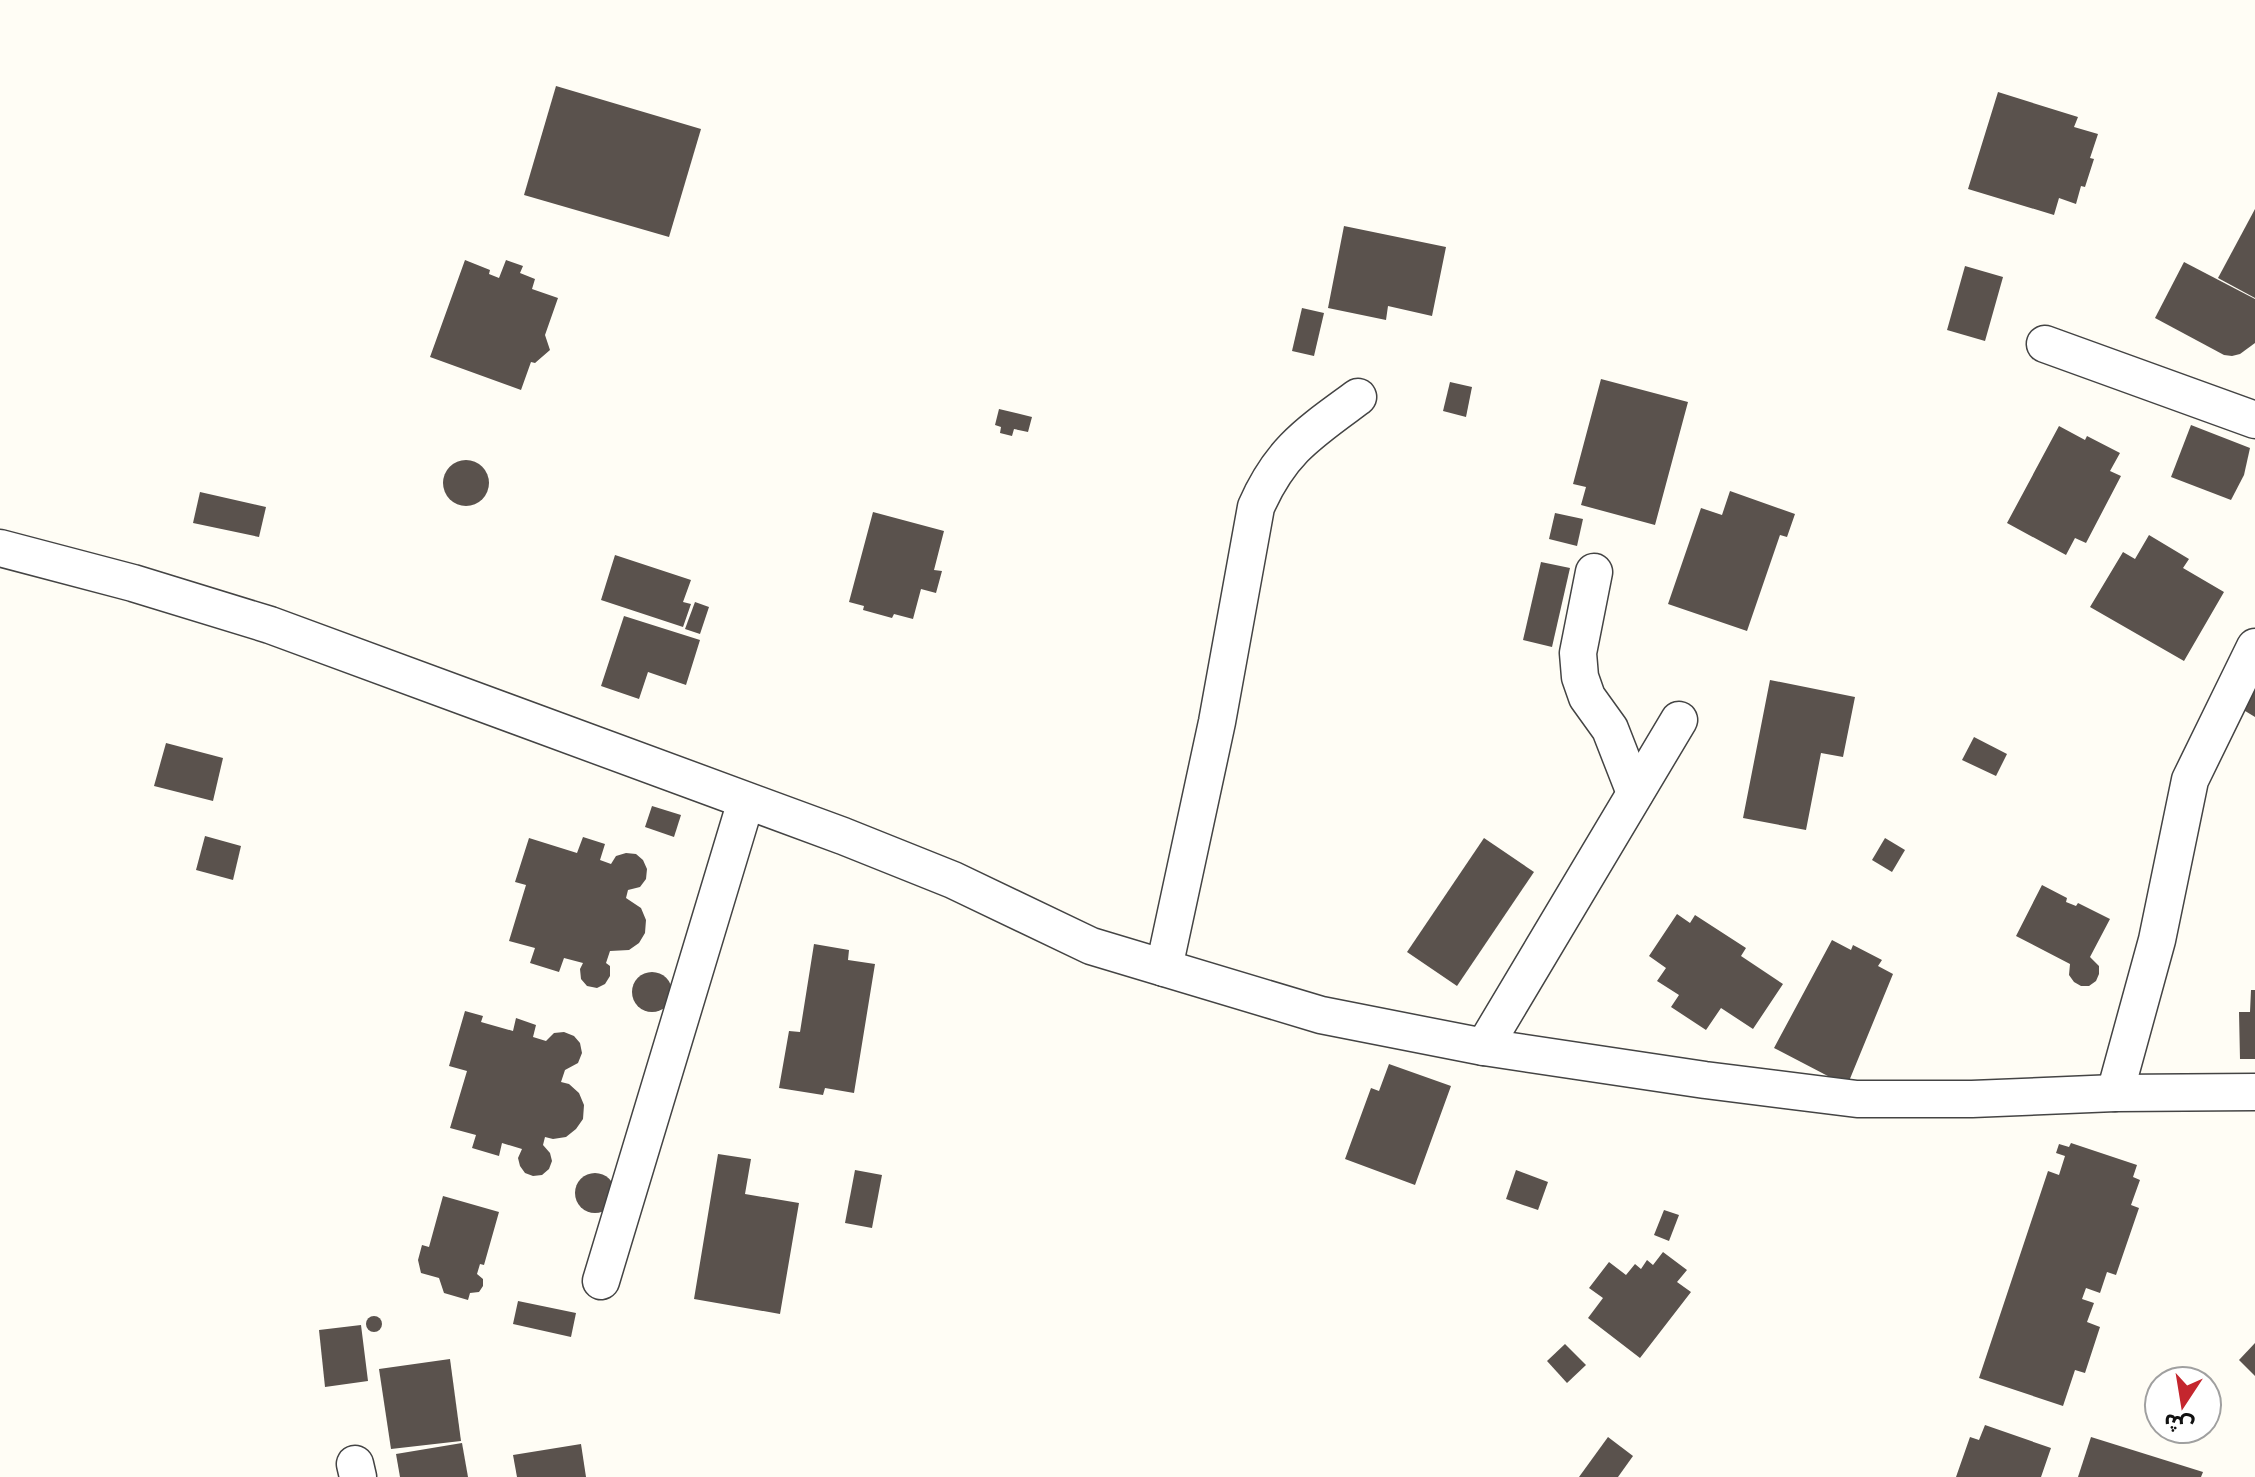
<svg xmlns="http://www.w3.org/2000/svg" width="2255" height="1477" viewBox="0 0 2255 1477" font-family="'IBM Plex Serif','Noto Sans Arabic',serif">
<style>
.building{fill:#5a524d}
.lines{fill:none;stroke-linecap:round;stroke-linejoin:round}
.street-casing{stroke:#444;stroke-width:39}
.street{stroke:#fff;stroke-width:36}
</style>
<rect width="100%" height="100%" fill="#fffdf5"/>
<g class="building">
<path d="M556,86L701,129L669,237L524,195Z"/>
<path d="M1998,92L2078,117L2074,127L2098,134L2090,158L2094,159L2085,187L2081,186L2076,204L2059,198L2054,215L1968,189Z"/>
<path d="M2255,209V298L2218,278Z"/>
<path d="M1344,226L1446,247L1432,316L1388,306L1386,320L1328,308Z"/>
<path d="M465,260L490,270L489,274L499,278L506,260L523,266L520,273L535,279L532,289L558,298L545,335L550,350L535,363L531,362L521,390L430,357Z"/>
<path d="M2184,262L2255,299V343L2240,354L2232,356L2224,355L2155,318Z"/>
<path d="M1965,266L2003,277L1985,341L1947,330Z"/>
<path d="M1302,308L1324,313L1314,356L1292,351Z"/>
<path d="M1601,379L1688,402L1655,525L1581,505L1586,487L1573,484Z"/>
<path d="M1450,382L1472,387L1466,417L1443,411Z"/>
<path d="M999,409L1032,417L1028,432L1014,429L1012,436L1000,433L1001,427L995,425Z"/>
<path d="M2191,425L2250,448L2244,475L2231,500L2171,477Z"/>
<path d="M2059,426L2085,440L2087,436L2120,453L2110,471L2121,476L2086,543L2075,538L2066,555L2007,523Z"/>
<circle cx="466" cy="483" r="23"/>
<path d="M1730,491L1795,514L1787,537L1780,535L1747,631L1668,604L1701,508L1722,515Z"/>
<path d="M200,492L266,507L259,537L193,523Z"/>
<path d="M873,512L944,531L934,570L942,571L936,593L921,589L913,619L894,614L892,618L863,610L864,606L849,602Z"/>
<path d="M1555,513L1583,519L1577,546L1549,539Z"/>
<path d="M2149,535L2189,559L2183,568L2224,592L2184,661L2090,607L2123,552L2135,559Z"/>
<path d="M615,555L691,580L683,602L691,604L683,627L601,600Z"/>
<path d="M1541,562L1570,568L1552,647L1523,640Z"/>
<path d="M695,602L709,607L700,634L685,629Z"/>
<path d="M624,616L700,640L686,685L648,672L639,699L601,686Z"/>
<path d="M2255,664V717L2232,703Z"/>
<path d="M1770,680L1855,697L1843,757L1821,753L1806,830L1743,818Z"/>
<path d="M1974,737L2007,754L1996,776L1962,760Z"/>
<path d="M166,743L223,758L213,801L154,786Z"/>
<path d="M652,806L681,815L674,837L645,827Z"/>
<path d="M205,836L241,846L233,880L196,870Z"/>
<path d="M583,837L605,844L600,860L611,864L616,856L626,853L636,854L643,860L647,869L646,879L640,887L628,890L626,898L641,908L646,920L645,933L639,943L629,950L610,951L606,963L610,966V976L605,984L597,988L587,986L581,979L580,969L583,963L564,958L559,972L530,963L535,948L509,941L526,885L515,882L529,838L577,853Z"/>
<path d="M1484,838L1534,872L1457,986L1407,952Z"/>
<path d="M1885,838L1905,850L1892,872L1872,860Z"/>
<path d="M2042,885L2067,898L2066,902L2076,906L2078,903L2110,919L2090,957L2099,966V974L2096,981L2089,986H2081L2074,982L2069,975L2070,964L2016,936Z"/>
<path d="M1677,914L1690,923L1695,915L1746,948L1741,956L1783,984L1753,1029L1721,1008L1706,1030L1671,1007L1679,995L1657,981L1666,968L1649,956Z"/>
<path d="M1832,940L1851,950L1853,945L1882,960L1878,966L1893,974L1847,1086L1774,1048Z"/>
<path d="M814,944L849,950L848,960L875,964L854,1093L825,1088L823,1095L779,1088L789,1031L800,1032Z"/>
<circle cx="652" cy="992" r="20"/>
<path d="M2251,990H2255V1059H2240L2239,1012H2250Z"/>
<path d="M465,1011L483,1016L481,1022L513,1031L516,1018L536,1025L533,1037L546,1041L554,1033L564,1032L574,1036L580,1043L582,1053L578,1063L565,1070L561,1082L569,1084L579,1093L584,1105L583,1119L576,1129L566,1137L553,1139L545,1137L543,1145L550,1153L552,1161L549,1169L542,1175L533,1176L525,1173L520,1166L518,1158L522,1149L502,1143L499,1156L472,1148L476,1135L450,1128L467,1071L449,1066Z"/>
<path d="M1389,1064L1451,1086L1415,1185L1345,1159L1371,1088L1379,1091Z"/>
<path d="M2071,1143L2137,1165L2133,1177L2140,1180L2131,1205L2139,1208L2116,1275L2107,1272L2100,1293L2086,1288L2082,1299L2094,1303L2087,1322L2100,1327L2085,1373L2075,1370L2063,1406L1979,1378L2048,1171L2059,1175L2065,1156L2056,1153L2059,1144L2069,1147Z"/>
<path d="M718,1154L751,1159L745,1194L799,1203L780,1314L694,1299Z"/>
<path d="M855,1170L882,1175L872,1228L845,1223Z"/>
<path d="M1516,1170L1548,1182L1538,1210L1506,1199Z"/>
<circle cx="595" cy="1193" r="20"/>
<path d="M443,1196L499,1212L484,1265L480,1264L477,1274L483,1279V1286L479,1292L470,1293L468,1300L444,1293L439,1278L421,1273L418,1260L422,1245L429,1247Z"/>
<path d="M1664,1210L1679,1215L1669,1241L1654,1235Z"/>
<path d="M1663,1252L1687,1270L1677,1282L1691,1292L1640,1358L1588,1318L1603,1298L1589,1288L1609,1262L1626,1275L1635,1264L1641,1269L1647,1260L1653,1265Z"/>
<path d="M518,1301L576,1313L571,1337L513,1324Z"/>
<circle cx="374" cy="1324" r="8"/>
<path d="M361,1325L368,1381L325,1387L319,1330Z"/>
<path d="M2255,1343V1376L2239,1360Z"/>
<path d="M1565,1344L1586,1365L1567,1383L1547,1361Z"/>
<path d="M450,1359L461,1441L391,1449L379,1369Z"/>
<path d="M1985,1425L2051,1448L2041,1477H1956L1970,1437L1979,1440Z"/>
<path d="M1608,1437L1633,1456L1618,1477H1579Z"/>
<path d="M2091,1437L2203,1472L2201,1477H2078Z"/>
<path d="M462,1443L468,1477H400L396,1454Z"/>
<path d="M581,1444L586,1477H517L513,1455Z"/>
</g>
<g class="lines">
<g class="street-casing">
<g id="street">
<path d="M2045,344L2255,420"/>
<path d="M0,548L133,583L270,625L843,836L953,880L1091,946L1321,1015L1484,1047L1705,1080L1857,1099H1972L2115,1093L2255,1092"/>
<path d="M1594,572L1578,653L1580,677L1587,697L1610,729L1635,793"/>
<path d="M1164,968L1217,722L1256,507C1281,450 1309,433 1358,397"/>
<path d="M1484,1047L1679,720"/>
<path d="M2115,1093L2157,940L2190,780L2255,647"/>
<path d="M601,1281L746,801"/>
<path d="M355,1464L358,1477"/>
</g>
</g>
<use href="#street" class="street"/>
</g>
<g transform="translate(2183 1405) rotate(192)"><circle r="38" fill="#ffffff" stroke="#a0a0a0" stroke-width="2"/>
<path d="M0-6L14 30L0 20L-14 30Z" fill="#c4262e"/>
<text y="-12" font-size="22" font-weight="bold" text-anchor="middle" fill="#111111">ش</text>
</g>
</svg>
